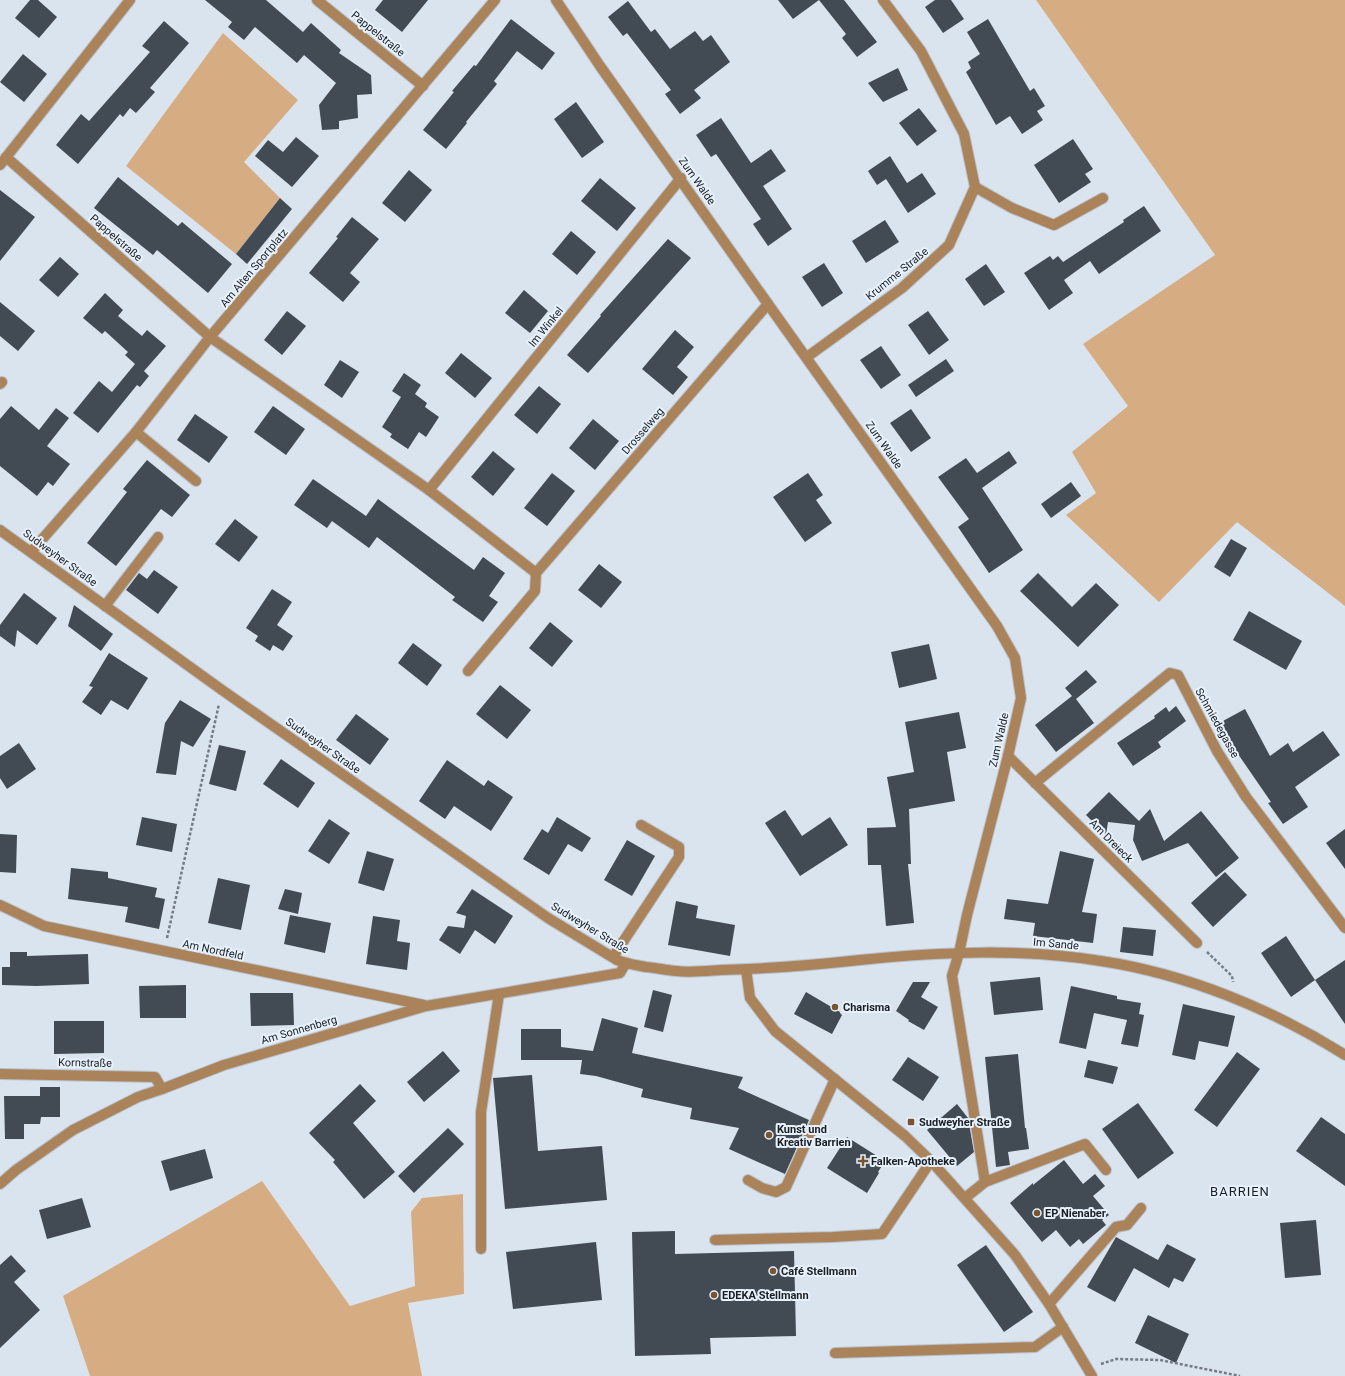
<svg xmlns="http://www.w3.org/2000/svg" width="1345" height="1376" viewBox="0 0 1345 1376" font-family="Roboto,sans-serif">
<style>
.green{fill:#d6ad83}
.building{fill:#424b54}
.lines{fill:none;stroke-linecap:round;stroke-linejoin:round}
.service-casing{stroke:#b8c1ca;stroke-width:12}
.minor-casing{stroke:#b8c1ca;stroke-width:12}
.path{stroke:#747b82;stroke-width:2.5;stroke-dasharray:3 2;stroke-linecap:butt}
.service{stroke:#aa835b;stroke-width:10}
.minor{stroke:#aa835b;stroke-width:10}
.poi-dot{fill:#79552f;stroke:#e7f1fc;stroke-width:1.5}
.labels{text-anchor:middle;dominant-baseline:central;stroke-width:4;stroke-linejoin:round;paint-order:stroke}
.street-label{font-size:11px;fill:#1b1f23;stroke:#e7f1fc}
.poi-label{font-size:11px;font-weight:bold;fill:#1b1f23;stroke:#e7f1fc;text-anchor:start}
.quarter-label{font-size:13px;letter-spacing:1px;fill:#1b1f23;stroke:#e7f1fc}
</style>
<rect width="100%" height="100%" fill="#dae4ef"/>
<g class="green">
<path d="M1036,0H1345V606L1237,522L1159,602L1066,515L1096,493L1072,452L1128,406L1083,344L1215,255Z"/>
<path d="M223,33L298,100L244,162L280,198L236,254L126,166Z"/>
<path d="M262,1181L350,1306L415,1286L411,1212L422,1198L463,1194L464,1294L408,1303L422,1376H90L63,1296Z"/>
</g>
<g class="building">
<path d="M30,0H38L57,17L39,38L15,18Z"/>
<path d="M205,0H266L303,32L311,23L341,50L339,53L371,75L372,94L357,95L358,118L339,121V129L322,130L319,105L336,83L304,55L297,63L255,27L244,40L228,27L232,22Z"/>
<path d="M383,0H428L402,32L375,10Z"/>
<path d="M778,0H819L793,19Z"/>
<path d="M819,0H844L877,42L857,57L842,38L846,34Z"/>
<path d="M935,0H951L964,19L943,33L925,7Z"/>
<path d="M628,1L651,32L655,29L670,49L695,31L703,41L711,35L730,62L694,90L701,98L680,114L665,94L671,90L627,33L623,36L608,17Z"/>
<path d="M511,19L555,53L542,70L517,51L494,81L497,84L466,122L467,123L446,149L423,130L454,92L452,91L474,65L476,66Z"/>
<path d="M988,19L1030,91L1034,88L1045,106L1037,111L1043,120L1022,134L1010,116L996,125L966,72L971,68L968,62L980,54L967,32Z"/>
<path d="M164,21L189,43L150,88L155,92L136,113L130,108L123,117L120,114L78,164L56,145L81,114L89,121L150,52L142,46Z"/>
<path d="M23,54L47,74L24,102L0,82Z"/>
<path d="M898,68L908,90L883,102L868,83Z"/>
<path d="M576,102L604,142L582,158L554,119Z"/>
<path d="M919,108L937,131L917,146L899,123Z"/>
<path d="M721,118L751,163L771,149L786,171L763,186L792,229L768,246L753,224L761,219L716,154L711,157L696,135Z"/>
<path d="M296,137L319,156L292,187L255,156L268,140L283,152Z"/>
<path d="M1073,139L1093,169L1085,174L1091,182L1059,203L1034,165Z"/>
<path d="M890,156L907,183L922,173L936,194L908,213L886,179L877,185L868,171Z"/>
<path d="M409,170L432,190L405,222L382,203Z"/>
<path d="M118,177L178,226L182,222L232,264L208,293L157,250L153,255L94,208Z"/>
<path d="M600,178L636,208L617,231L581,201Z"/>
<path d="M0,190L35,217L0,261Z"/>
<path d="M280,198L292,209L247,264L236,254Z"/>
<path d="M1144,206L1161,231L1099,274L1090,261L1064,280L1073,293L1049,310L1024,273L1050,256L1053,260L1058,256L1063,262L1124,222L1123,220Z"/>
<path d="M352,217L379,239L350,273L360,282L343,302L309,273L338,238L336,237Z"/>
<path d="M885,220L899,242L866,263L852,241Z"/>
<path d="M571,231L596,252L577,275L552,254Z"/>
<path d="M668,239L691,258L588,373L567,355L601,316L600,315Z"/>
<path d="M60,257L79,274L58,297L39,280Z"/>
<path d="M824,263L843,293L822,307L802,277Z"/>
<path d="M986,264L1005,292L984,306L965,279Z"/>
<path d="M524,290L548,311L530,333L505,313Z"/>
<path d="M105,293L123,310L118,316L142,336L147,330L166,346L144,371L149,376L140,387L137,385L98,433L73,413L99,381L112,392L135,364L125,355L128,352L105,331L102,334L83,318Z"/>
<path d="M0,302L35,331L18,351L0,336Z"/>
<path d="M287,311L306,326L282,355L264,340Z"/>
<path d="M928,311L949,340L929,355L908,325Z"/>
<path d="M675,330L694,347L677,367L688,377L673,395L642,369Z"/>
<path d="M881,346L901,375L881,389L860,360Z"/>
<path d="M461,353L492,378L475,398L445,373Z"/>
<path d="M946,359L954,371L916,397L908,385Z"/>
<path d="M340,360L359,372L342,398L324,385Z"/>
<path d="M404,373L421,385L415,394L427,403L425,407L439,417L426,437L419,432L408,449L390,437L392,434L382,427L401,397L392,391Z"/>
<path d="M539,386L561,404L537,434L514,415Z"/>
<path d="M11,406L39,430L56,408L69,418L47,446L70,464L53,486L48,482L37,496L0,466V419Z"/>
<path d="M273,406L305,429L286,455L254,432Z"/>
<path d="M911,409L931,438L911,452L890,423Z"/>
<path d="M195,414L228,437L209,463L177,440Z"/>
<path d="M593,419L619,441L595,470L569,448Z"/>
<path d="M493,451L515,469L493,496L471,477Z"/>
<path d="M1009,451L1017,463L982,488L1023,550L989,573L958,527L969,519L938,477L966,458L977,473Z"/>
<path d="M147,460L190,495L172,517L161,509L116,566L87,543L127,492L123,489Z"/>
<path d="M552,473L575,491L547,526L524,508Z"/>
<path d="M808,473L823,495L816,500L832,523L805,542L773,497Z"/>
<path d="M313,479L366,516L378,499L474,570L483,557L505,573L489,596L498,602L483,622L452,600L455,597L377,537L369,548L332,521L327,528L294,505Z"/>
<path d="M1071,482L1081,496L1051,518L1041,504Z"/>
<path d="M235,519L258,537L239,562L215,544Z"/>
<path d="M1231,539L1247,548L1230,577L1214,567Z"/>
<path d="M599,564L622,582L601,608L578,590Z"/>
<path d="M154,570L178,587L158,614L126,590L139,573L147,579Z"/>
<path d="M1038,573L1072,607L1096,583L1119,605L1078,647L1020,591Z"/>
<path d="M272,589L292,602L277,625L293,636L283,651L273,645L270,651L255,641L258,636L246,628Z"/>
<path d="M24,593L57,618L37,645L17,630L15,647L0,636V625Z"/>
<path d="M74,605L113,634L101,651L68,626Z"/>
<path d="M1249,611L1302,641L1286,670L1233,640Z"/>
<path d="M550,622L573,641L552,667L529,648Z"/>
<path d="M413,643L442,665L427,686L398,663Z"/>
<path d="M929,644L937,679L899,688L891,652Z"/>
<path d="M109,653L148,678L128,710L111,700L101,715L82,702L93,687L89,686Z"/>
<path d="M1086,670L1097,682L1076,699L1094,723L1056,752L1035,725L1072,696L1065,688Z"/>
<path d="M500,685L531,710L507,739L476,714Z"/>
<path d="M180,700L211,719L193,747L181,741L176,775L156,773L165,723Z"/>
<path d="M1176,706L1186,721L1158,742L1161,747L1133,766L1117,743L1155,718L1154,716L1166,707L1169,712Z"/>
<path d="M1245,709L1270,756L1288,743L1293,752L1323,731L1340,755L1295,787L1308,807L1283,824L1268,803L1271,802L1238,754L1221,722Z"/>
<path d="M959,712L966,748L947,752L955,801L909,809L911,864H908L914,923L886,926L881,865H868L867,828L896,827L887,777L914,772L905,722Z"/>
<path d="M356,714L389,739L370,765L336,740Z"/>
<path d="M19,743L36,769L7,789L0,778V756Z"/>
<path d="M219,745L246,751L236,791L209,784Z"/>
<path d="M281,759L315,783L298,808L263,784Z"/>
<path d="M447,760L484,786L488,780L513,797L491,831L454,806L445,819L419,801Z"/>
<path d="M1109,792L1139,821L1150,809L1164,841L1201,811L1239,858L1216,877L1188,843L1142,861L1133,840L1135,825L1108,822L1106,835L1086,815Z"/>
<path d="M785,810L802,836L830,817L848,845L800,876L765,823Z"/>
<path d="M142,817L177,824L172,852L136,845Z"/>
<path d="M557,817L591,838L582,852L568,844L549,875L523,859L542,829L548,833Z"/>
<path d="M329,819L350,833L329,864L308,851Z"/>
<path d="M1345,829V869L1326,843Z"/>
<path d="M0,834L17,835L16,873L0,872Z"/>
<path d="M627,840L655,856L632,896L604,880Z"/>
<path d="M367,851L394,859L384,891L358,883Z"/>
<path d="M1060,851L1094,859L1082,912L1097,914L1093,943L1033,936L1035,923L1004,919L1007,899L1048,904Z"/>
<path d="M71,868L108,872V878L157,888L155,897L165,899L159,929L125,922L128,907L68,899Z"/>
<path d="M1225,872L1247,895L1213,927L1191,903Z"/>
<path d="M218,878L250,885L241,930L208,923Z"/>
<path d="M285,889L302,893L298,914L278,909Z"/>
<path d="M472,889L513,916L495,944L475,930L460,954L439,940L448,926L464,928L466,916L456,913Z"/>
<path d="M676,901L698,906L696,918L735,925L730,956L668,945Z"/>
<path d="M290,915L331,923L325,953L284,944Z"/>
<path d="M373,916L400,920L397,941L410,943L407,970L366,964Z"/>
<path d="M1123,927L1156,930L1153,956L1120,952Z"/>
<path d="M1286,936L1315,980L1291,997L1261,953Z"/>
<path d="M10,952H27V956L88,954L89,984L36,986L2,985V967H10Z"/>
<path d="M1345,960V1024L1315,980Z"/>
<path d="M1040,977L1043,1010L994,1015L990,982Z"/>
<path d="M913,982H930L921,997L938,1007L924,1030L908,1021L909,1020L896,1011Z"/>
<path d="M186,985V1018H140L139,986Z"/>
<path d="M1071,986L1117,996V999L1141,1003L1139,1014L1144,1015L1138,1047L1121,1044L1127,1020L1094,1013L1086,1049L1059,1043Z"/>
<path d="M653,990L672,995L663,1032L644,1027Z"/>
<path d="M806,992L840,1012V1013L842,1015L832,1034L794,1014Z"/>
<path d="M250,993H293L294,1025L251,1026Z"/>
<path d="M1183,1004L1235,1016L1228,1047L1199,1041L1195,1060L1172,1055Z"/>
<path d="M602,1018L638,1028L632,1053L743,1077L738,1088L809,1120L785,1174L729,1149L739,1128L690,1119L692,1108L641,1097L643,1089L596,1076L580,1074L582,1060H521V1029H561V1047L593,1051Z"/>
<path d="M54,1021H104V1053L54,1054Z"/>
<path d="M443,1051L460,1071L424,1102L407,1082Z"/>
<path d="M1237,1052L1260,1069L1217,1127L1194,1110Z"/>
<path d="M1018,1054L1025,1128H1026L1029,1149L1008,1152L1010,1165L996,1167L985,1057Z"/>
<path d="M908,1057L939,1077L923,1101L892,1080Z"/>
<path d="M1088,1060L1118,1067L1113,1084L1084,1077Z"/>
<path d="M532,1075L538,1151L602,1146L607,1200L505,1209L493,1078Z"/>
<path d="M360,1084L376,1101L353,1123L395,1172L364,1199L333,1162L335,1160L309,1133Z"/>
<path d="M40,1087H60V1117H41L40,1124H24V1139H5L4,1096H40Z"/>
<path d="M1138,1103L1174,1153L1138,1179L1102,1129Z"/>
<path d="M957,1104L968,1118L974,1152L957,1166L927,1130Z"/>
<path d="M1321,1117L1345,1134V1186L1296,1151Z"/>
<path d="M448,1128L464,1144L414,1193L398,1176Z"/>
<path d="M847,1137L885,1161L878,1172L879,1173L867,1193L827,1168Z"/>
<path d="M205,1149L213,1178L170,1191L161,1161Z"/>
<path d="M1064,1160L1083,1184L1095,1174L1105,1186L1093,1196L1109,1215L1102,1220L1106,1225L1083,1244L1079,1239L1070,1247L1056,1230L1042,1242L1010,1203L1033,1183V1185Z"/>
<path d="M82,1198L91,1227L47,1239L39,1210Z"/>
<path d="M1316,1220L1321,1275L1285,1278L1280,1223Z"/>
<path d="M675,1231V1254L794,1251L796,1336L710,1338L711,1354L635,1356L632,1232Z"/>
<path d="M1116,1237L1158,1260L1167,1244L1196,1259L1183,1282L1174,1278L1169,1288L1134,1268L1115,1302L1087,1287Z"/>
<path d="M596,1242L602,1300L513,1309L506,1252Z"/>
<path d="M986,1245L1033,1312L1004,1332L957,1265Z"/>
<path d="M11,1255L26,1271L14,1282L40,1310L0,1348V1265Z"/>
<path d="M1148,1315L1189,1334L1176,1363L1135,1343Z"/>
</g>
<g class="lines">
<g class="service-casing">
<g id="service">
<path d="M0,384L2,382"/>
<path d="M136,432L196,481"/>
<path d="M105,606L158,537"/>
<path d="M468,671L535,591L536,573L768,304"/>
<path d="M959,953L952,976L985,1182"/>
<path d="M613,957L679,857V847L641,825"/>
<path d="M748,1180L762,1188L776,1192L786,1187L835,1079"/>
<path d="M965,1198L985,1182L1085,1144L1106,1170"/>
<path d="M715,1240L833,1237L882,1234L931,1161"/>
<path d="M481,1249V1112L499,994"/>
<path d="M1049,1304L1116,1227L1127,1225L1141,1208"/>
<path d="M835,1353L1035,1347L1063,1327"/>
</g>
</g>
<g class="minor-casing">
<g id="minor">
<path d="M317,0L423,86"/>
<path d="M556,0L600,66L768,304L997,626L1015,658L1021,698L1008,756L967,915L959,953"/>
<path d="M6,157L210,337L429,490L536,573"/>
<path d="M0,165L130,0"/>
<path d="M975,187L1012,208L1054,225L1103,198"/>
<path d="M807,357L902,288L949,245L975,187L964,134L921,51L883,0"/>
<path d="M429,490L681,178"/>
<path d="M0,530L222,690L548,918L617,960C627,964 636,965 646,967C656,968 666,970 676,971C691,973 707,971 721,970C768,969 814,965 860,960C940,952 1022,948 1101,961C1187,974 1272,1009 1345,1055"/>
<path d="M31,552L136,432L210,337L495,0"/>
<path d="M1008,756L1197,943"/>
<path d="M1035,783L1170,673L1178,675L1217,751L1246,797L1345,928"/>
<path d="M0,905L44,926L424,1005"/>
<path d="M746,969L750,998L775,1031L905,1136L931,1161L1015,1255L1049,1304L1092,1376"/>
<path d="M0,1074L155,1077L162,1089"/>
<path d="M0,1184L16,1170L73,1130L138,1097L162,1089L224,1065L426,1006L620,973L626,963"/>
</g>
</g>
<g class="path">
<path d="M167,938L219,704"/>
<path d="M1207,952L1232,976L1233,982"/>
<path d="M1101,1364L1116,1359L1160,1360L1240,1376"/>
</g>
<use href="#service" class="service"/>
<use href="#minor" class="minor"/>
</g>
<g class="poi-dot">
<circle cx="835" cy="1007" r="4"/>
<rect x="907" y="1118" width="8" height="8" rx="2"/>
<circle cx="769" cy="1135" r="4"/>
<path d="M861 1155h4v4h4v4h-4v4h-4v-4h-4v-4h4z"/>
<circle cx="1037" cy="1213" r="4"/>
<circle cx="773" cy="1271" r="4"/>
<circle cx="714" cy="1295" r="4"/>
</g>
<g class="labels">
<g class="street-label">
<text transform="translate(378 34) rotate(39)">Pappelstraße</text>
<text transform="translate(697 181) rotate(55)">Zum Walde</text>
<text transform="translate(116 238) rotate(41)">Pappelstraße</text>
<text transform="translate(254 268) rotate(-50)">Am Alten Sportplatz</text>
<text transform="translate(897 274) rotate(-39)">Krumme Straße</text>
<text transform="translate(546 327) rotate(-51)">Im Winkel</text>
<text transform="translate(643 431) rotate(-49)">Drosselweg</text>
<text transform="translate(884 445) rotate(55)">Zum Walde</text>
<text transform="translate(60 558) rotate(36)">Sudweyher Straße</text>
<text transform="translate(1217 723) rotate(61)">Schmiedegasse</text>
<text transform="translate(999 740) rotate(-77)">Zum Walde</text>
<text transform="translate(323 746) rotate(35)">Sudweyher Straße</text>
<text transform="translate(1111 841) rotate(45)">Am Dreieck</text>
<text transform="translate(590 928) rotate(31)">Sudweyher Straße</text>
<text transform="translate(1056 944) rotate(5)">Im Sande</text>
<text transform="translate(213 950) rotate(12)">Am Nordfeld</text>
<text transform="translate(299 1030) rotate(-16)">Am Sonnenberg</text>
<text transform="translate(85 1063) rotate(1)">Kornstraße</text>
</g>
<g class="poi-label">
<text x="843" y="1007">Charisma</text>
<text x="919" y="1122">Sudweyher Straße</text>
<text x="777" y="1129">Kunst und<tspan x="777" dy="13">Kreativ Barrien</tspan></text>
<text x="871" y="1161">Falken-Apotheke</text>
<text x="1045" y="1213">EP Nienaber</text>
<text x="781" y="1271">Café Stellmann</text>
<text x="722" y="1295">EDEKA Stellmann</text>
</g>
<g class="quarter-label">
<text x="1240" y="1191">BARRIEN</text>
</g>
</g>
</svg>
